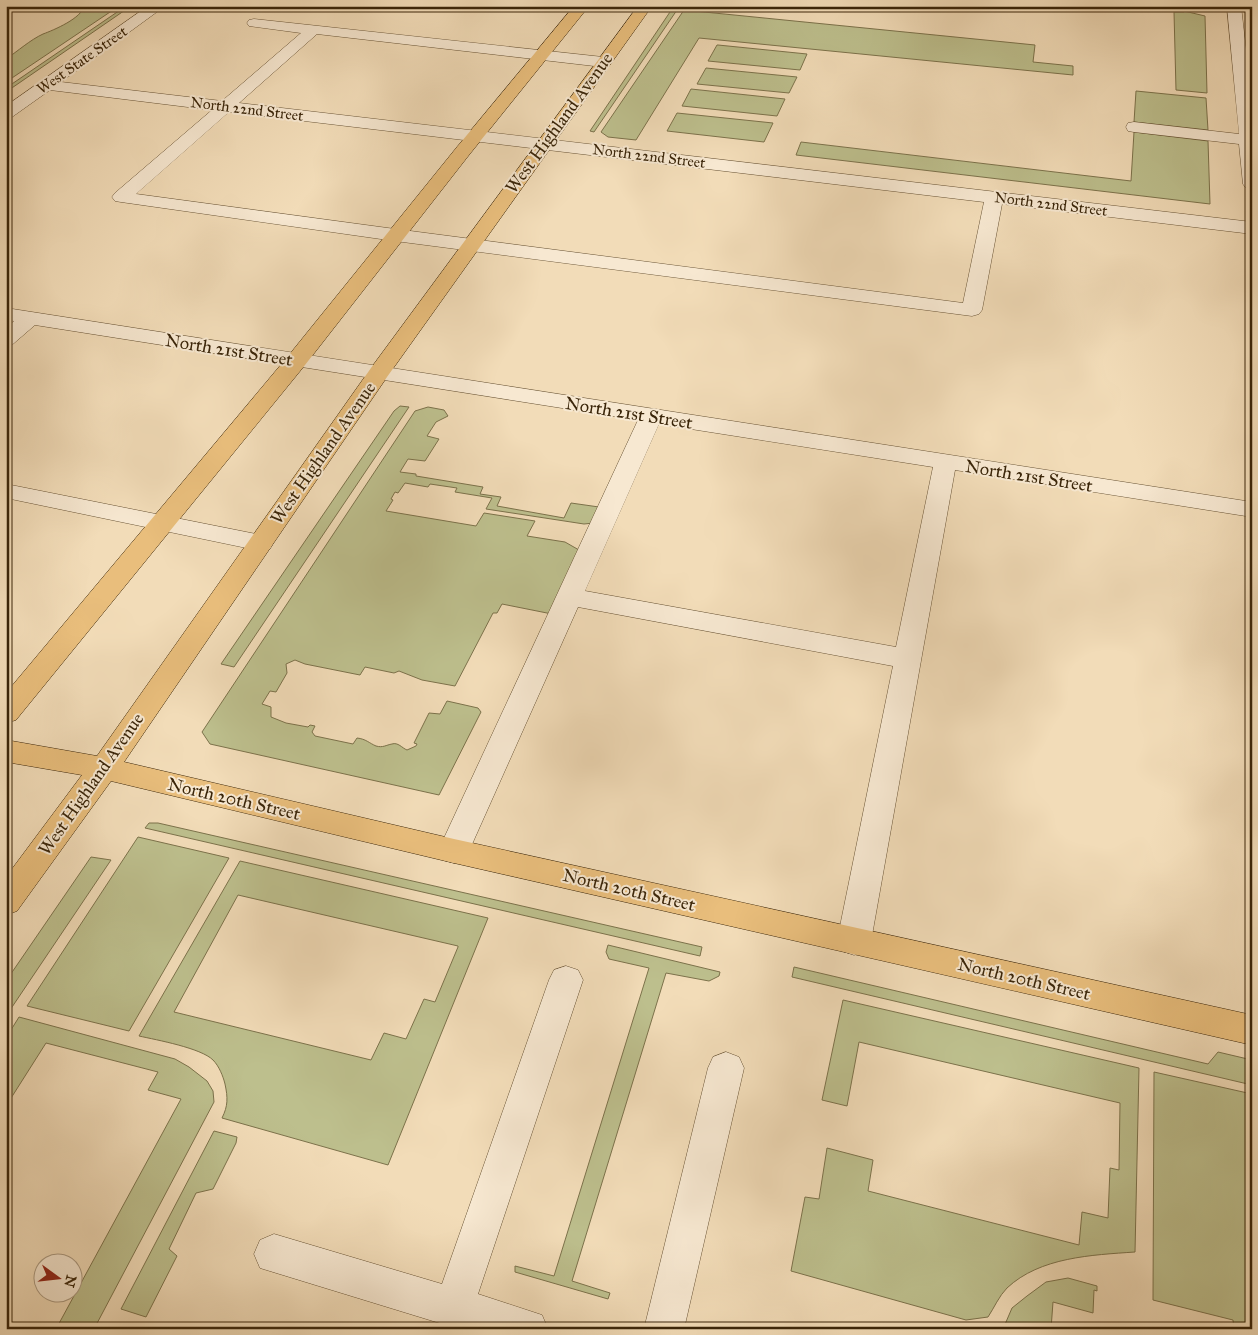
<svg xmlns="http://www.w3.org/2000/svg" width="1258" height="1335" viewBox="0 0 1258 1335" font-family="'IM FELL Great Primer',serif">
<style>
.green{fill:#bdbf8d;stroke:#7c724b;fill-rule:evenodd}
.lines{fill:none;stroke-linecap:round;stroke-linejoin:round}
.minor-casing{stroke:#685335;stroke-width:1}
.major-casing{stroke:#3a2509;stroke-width:1}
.minor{fill:#f7e8d1;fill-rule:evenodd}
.major{fill:#e9be7c;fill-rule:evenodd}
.labels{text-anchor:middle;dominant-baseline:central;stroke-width:4;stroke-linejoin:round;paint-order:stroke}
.far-street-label{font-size:15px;fill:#3a2509;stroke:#f7e8d1}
.street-label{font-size:18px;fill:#3a2509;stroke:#f7e8d1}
</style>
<rect width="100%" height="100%" fill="#f2dcb8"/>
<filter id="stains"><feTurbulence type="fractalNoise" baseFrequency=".004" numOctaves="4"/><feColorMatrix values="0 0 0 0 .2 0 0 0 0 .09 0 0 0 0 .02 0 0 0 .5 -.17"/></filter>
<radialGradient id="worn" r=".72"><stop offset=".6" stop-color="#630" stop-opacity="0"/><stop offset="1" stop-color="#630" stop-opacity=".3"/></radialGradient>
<g class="green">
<path d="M84,6H119L6,82V59C18,51 30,40 43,34C54,30 82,18 84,6Z"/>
<path d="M126,6H131L6,92V88Z"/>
<path d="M672,9L677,10L594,132L590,131Z"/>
<path d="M684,10L1035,45L1033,62L1073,66V75L699,38L636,140L608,137L601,132Z"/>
<path d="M1184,11L1205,16L1207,93L1176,90L1174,12H1184Z"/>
<path d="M717,45H718L807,54L800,70L708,61Z"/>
<path d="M706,68L797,77L789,93L697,84Z"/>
<path d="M691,89L785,99L777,116L682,106Z"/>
<path d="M1136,91L1206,98L1208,130L1134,122Z"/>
<path d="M677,113L773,123L764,142L667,131Z"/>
<path d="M1134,132L1208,141L1210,204L796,155L801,142L1131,181Z"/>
<path d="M400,406L409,407L234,667L221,664L394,411Z"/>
<path d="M428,407L444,410L448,416L436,422L427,436L439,439L425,461L408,459L400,472L416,474V476L483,487L480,494L501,497L497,506L564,518L571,503L599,507L594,523L584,524L486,509L492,498L455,492L457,488L430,484L428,487L405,483L398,493L395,492L391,499L393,500L386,511L476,526L484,513L535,521L527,536L565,542L579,550L552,614L502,604L497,613H493L455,686L422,680L399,671L394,673L365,667L360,675L305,664L295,660L286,664L287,673L276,692L270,691L262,704L271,707V717L286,723L308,727L310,725L315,726L312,732L315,736L353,744L357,738C366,739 369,743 376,746C383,748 386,745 392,744C398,742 402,748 407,750L416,746L417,744L414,743L429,713L440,714L447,701L478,708L481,712L439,795L210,744L202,732L415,411Z"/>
<path d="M149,823H158L702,947L700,956L145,828Z"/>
<path d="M138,837L229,858L129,1031L27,1006Z"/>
<path d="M91,857L111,860L6,1016V981Z"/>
<path d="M240,861L488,918L388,1165L222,1118C228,1106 228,1098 225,1084C223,1076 219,1066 213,1060C201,1048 157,1040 139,1036ZM238,895L458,946V947L435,1002L424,999L406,1039L384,1033L371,1060L174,1012Z"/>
<path d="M608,945L720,972L719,976L709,981L666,973L572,1281L610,1293L608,1299L515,1272V1266L554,1276L649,968L609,959L606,952Z"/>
<path d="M794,967L1208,1064L1218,1052L1252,1060V1085L792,977Z"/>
<path d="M843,1000L1139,1068L1135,1252C1092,1255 1040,1257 1007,1288C999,1296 994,1308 988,1317L966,1320L791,1271L805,1197L819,1199L827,1148L873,1160L868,1191L1079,1245L1082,1212L1108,1218L1110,1168L1119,1170L1120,1103L859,1042L847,1106L822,1100Z"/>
<path d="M19,1017L175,1059L189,1067L207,1081L213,1091L214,1102L94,1329H56L181,1099L148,1090L158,1072L46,1043L6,1106V1038Z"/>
<path d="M1154,1072L1252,1094V1329H1234L1233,1320L1153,1300Z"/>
<path d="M214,1131L237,1137L236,1143L213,1189L196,1193L169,1249L177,1256L146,1317L121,1309Z"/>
<path d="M1068,1278L1097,1286V1291L1094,1290L1093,1313L1053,1302L1051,1329H1003L1012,1308L1027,1296L1046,1282Z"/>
</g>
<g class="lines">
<g class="minor-casing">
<g id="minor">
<path d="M148,6H165L61,82L222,101L301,33L249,26L247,23L249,20L254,19L603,57L608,59L611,62L608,65L603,67L317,34L239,103L1252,222V234L1002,204L982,310L979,314L972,316L395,241L121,202L115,201L112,197L115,193L212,110L50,90L12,117L6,119V106ZM229,112L984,202L963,303L395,229L136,194Z"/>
<path d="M1227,6H1241L1252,102V189L1246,188L1243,184L1239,144L1134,132L1128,131L1126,127L1128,123L1134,122L1239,134Z"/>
<path d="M6,308L1252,502V517L955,470L871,941L866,951L854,955L842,951L837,941L893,666L578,607L465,860L454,863L443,860L438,851L638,420L35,325L13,344L6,346V329L14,321L6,320ZM659,424L933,467L896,647L585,591Z"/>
<path d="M6,484L261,535L270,537L273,543L270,549L261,551L6,498Z"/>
<path d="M566,966L578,970L583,980L478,1294L542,1315L548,1329H459L260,1268L254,1254L260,1240L274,1234L442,1284L549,980L554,970Z"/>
<path d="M726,1052L739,1057L744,1068L684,1329H644L708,1068L713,1057Z"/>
</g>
</g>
<g class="major-casing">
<g id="major">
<path d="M574,6H589L469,155L305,365L16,720L6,723V693L289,355L457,147Z"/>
<path d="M638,6H652L387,377L124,762L454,839L1252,1015V1045L454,863L111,781L17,911L6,915V877L82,775L6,762V740L97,756L371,368Z"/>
</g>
</g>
<use href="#minor" class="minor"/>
<use href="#major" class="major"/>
</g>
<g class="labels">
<g class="far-street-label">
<text transform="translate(82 60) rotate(-35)">West State Street</text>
<text transform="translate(247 109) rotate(7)">North 22nd Street</text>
<text transform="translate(649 156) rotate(7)">North 22nd Street</text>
<text transform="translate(1051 204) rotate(7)">North 22nd Street</text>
</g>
<g class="street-label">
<text transform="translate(559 123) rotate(-54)">West Highland Avenue</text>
<text transform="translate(229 350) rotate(9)">North 21st Street</text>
<text transform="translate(629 413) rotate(9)">North 21st Street</text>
<text transform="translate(323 453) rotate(-55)">West Highland Avenue</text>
<text transform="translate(1029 476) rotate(9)">North 21st Street</text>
<text transform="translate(91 784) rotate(-55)">West Highland Avenue</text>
<text transform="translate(234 799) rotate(13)">North 20th Street</text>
<text transform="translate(629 890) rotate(13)">North 20th Street</text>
<text transform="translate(1024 979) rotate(13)">North 20th Street</text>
</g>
</g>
<rect width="1258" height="1335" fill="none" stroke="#f2dcb8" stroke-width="25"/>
<rect x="8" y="8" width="1243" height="1320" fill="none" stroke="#3a2509" stroke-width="2.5"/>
<rect x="12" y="12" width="1233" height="1310" fill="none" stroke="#3a2509"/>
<g transform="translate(58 1278) rotate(105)"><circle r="24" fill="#f7e8d1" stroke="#ab9a81"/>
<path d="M0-4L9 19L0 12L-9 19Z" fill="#8f2418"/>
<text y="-8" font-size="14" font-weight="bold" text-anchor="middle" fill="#3a2509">N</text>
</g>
<rect width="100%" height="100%" filter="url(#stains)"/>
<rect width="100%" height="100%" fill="url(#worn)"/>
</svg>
